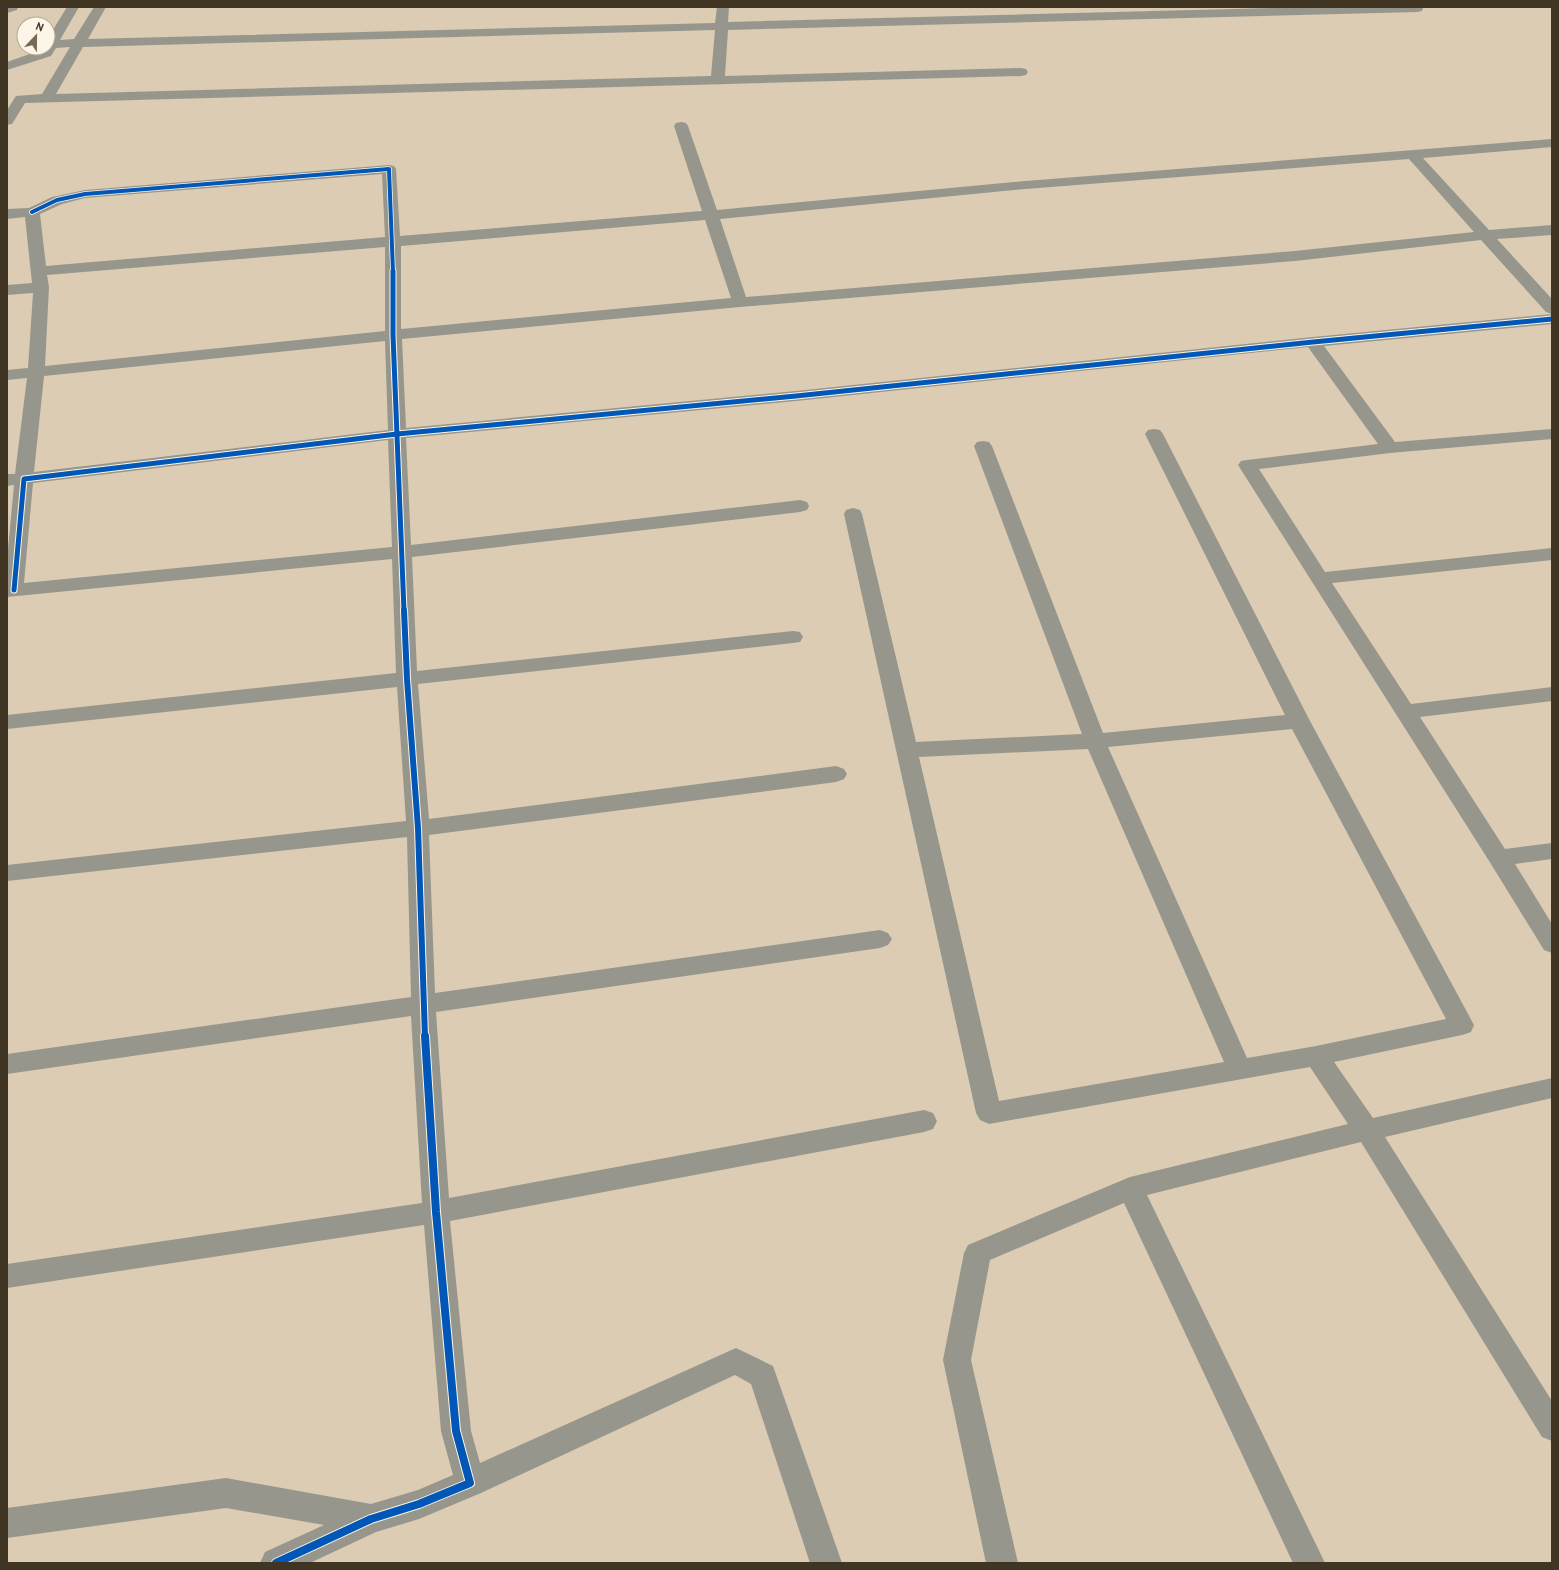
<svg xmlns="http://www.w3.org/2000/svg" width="1559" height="1570" viewBox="0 0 1559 1570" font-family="'PT Sans',sans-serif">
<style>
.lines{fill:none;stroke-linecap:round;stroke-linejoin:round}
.street{fill:#97968c;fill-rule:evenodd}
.cycleway-far3-casing{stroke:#fdf5e7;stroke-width:5.5}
.cycleway-far2-casing{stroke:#fdf5e7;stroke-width:7}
.cycleway-far1-casing{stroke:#fdf5e7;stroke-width:8}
.cycleway-casing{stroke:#fdf5e7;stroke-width:10}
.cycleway-far3{stroke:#0057b8;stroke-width:4}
.cycleway-far2{stroke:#0057b8;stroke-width:5}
.cycleway-far1{stroke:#0057b8;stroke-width:6}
.cycleway{stroke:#0057b8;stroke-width:8}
</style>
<rect width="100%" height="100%" fill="#dbccb3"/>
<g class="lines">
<g class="street">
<path d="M7,7H18L17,10L7,13Z"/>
<path d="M67,7H79L60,40L74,39L94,7H106L88,39L715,23L717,7H729L728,22L1309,7L1423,8L1422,11L1417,12L728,30L725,76L1021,68L1026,69L1028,72L1026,75L1021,76L25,103L12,124L7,125V110L16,96L42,94L70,47L56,48L51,56L7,70V62L41,50L42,48H48V38ZM715,30L711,76L56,94L83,47Z"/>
<path d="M681,122L686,123L688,126L717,210L1014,182L1552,139V147L1423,158L1489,230L1552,225V235L1497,239L1552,299V314L1546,312L1481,240L1295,261L740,307L402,339L406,428L796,391L1313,337L1552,314V324L1324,346L1395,442L1552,429V439L1390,453L1259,469L1325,572L1552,548V560L1332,583L1411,704L1552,687V701L1420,717L1505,849L1552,843V859L1515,864L1552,924V953L1544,950L1491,864L1238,465L1241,461L1247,460L1378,444L1308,347L796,401L406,438L411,545L800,500L807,502L809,506L807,510L800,512L412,557L417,671L793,631L800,632L803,637L800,642L793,643L418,684L429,819L836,766L844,769L847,774L844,779L836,782L429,835L435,993L880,930L888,933L892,939L888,945L880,948L436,1012L449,1198L924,1110L933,1113L937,1121L933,1129L924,1132L450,1221L471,1431L480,1463L736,1348L773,1366L842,1563H810L751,1384L735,1375L481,1493L419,1519L376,1532L310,1563H260L265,1552L324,1525L226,1508L7,1538V1508L226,1478L371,1504L418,1490L453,1475L441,1431L424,1225L7,1288V1264L422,1203L411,1016L7,1074V1054L411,997L407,837L7,881V865L406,821L397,687L7,729V715L396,673L392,559L7,597V560L14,485L7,486V474H15L27,378L7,380V370L28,368L33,293L7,295V285L32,283L25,217L7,219V209L29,208L52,197L85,190L389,165L394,166L396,169L400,236L702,211L674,126L676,123ZM1409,159L1474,232L1295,251L746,297L720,219L1014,190ZM382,174L385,237L46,266L40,214L62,204L85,198ZM705,220L731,298L401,329V246ZM385,247V331L45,366L49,287L47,275ZM385,341L388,430L34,472L44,376ZM388,440L392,547L24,583L33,483Z"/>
<path d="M1154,429L1160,430L1163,434L1310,721L1474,1025L1471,1032L1462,1035L1334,1062L1373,1118L1552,1078V1098L1385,1137L1552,1401V1441L1542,1437L1361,1142L1147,1195L1325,1563H1293L1124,1203L990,1260L971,1360L1018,1563H986L943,1360L964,1253L968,1245L1130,1177L1348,1124L1310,1067L989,1124L980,1120L976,1113L844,514L846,510L853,508L860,510L862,514L916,742L1082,734L974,446L977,442L983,441L989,442L992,446L1103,733L1285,715L1145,434L1148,430ZM1292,729L1446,1019L1316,1046L1247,1058L1108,747ZM1088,749L1224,1062L999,1101L919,757Z"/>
</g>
<g class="cycleway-far3-casing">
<path id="cycleway-far3" d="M32,212L57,200L85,194L389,169L393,272"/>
</g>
<g class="cycleway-far2-casing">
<g id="cycleway-far2">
<path d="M393,271V335L404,611"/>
<path d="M14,590L24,479L397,434L796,396L1313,342L1552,319"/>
</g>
</g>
<g class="cycleway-far1-casing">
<path id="cycleway-far1" d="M404,610L407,679L418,828L425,1037"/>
</g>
<g class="cycleway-casing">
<path id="cycleway" d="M276,1563L371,1519L419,1504L470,1483L456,1431L436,1212L425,1036"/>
</g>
<use href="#cycleway-far3" class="cycleway-far3"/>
<use href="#cycleway-far2" class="cycleway-far2"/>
<use href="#cycleway-far1" class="cycleway-far1"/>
<use href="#cycleway" class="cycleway"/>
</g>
<rect width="1559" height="1570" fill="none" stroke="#403523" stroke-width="16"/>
<g transform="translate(36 36) rotate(22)"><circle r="19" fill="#fdf5e7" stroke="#b1a899"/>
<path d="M0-3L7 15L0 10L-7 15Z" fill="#766a55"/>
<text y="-6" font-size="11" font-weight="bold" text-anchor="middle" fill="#403523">N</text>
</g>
</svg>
